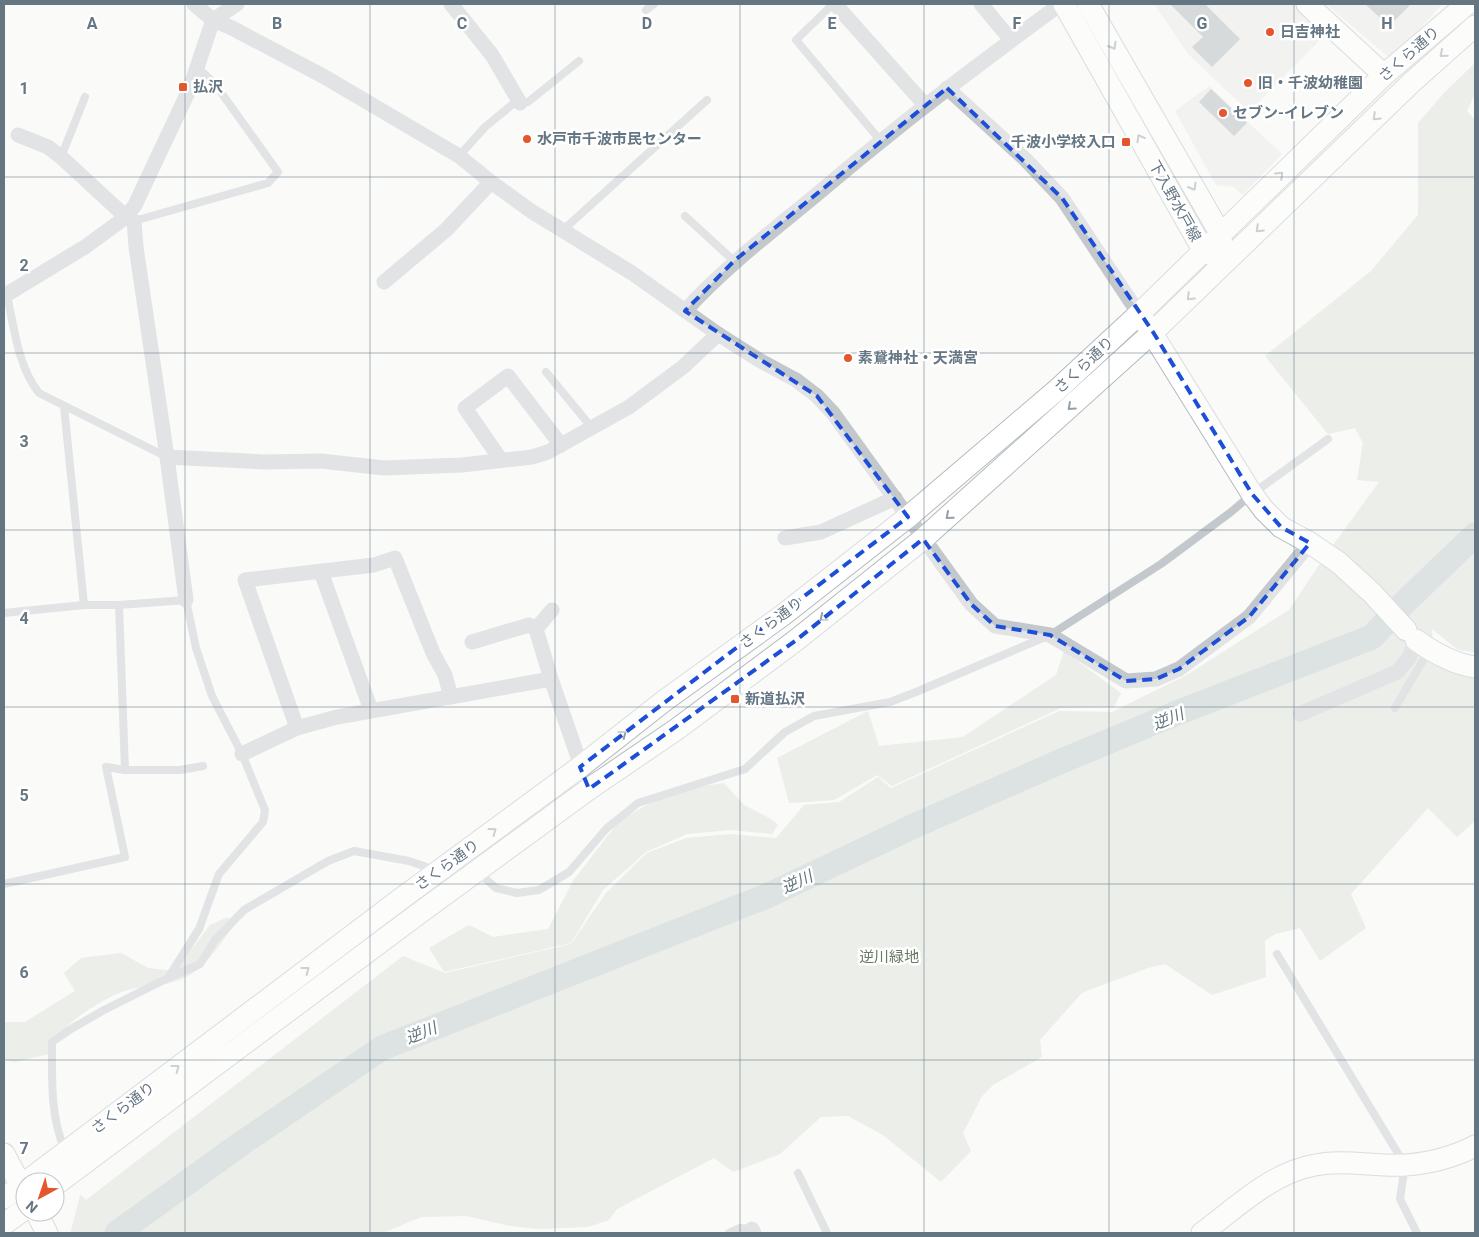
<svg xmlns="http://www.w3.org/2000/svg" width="1479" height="1237" viewBox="0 0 1479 1237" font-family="Roboto,'Noto Sans JP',sans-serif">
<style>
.built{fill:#e8e9e9}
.green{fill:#dadfd7}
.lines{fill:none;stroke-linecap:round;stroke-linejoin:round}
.river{stroke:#bbc7cb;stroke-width:25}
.building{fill:#aab3b9}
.secondary-casing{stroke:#b3babf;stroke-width:23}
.lane{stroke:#c3c8cc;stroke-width:8}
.street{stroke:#c3c8cc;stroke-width:15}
.secondary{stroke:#fff;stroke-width:21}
.oneway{stroke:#939fa8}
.marked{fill:none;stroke:#1d4ed8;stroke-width:4;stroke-dasharray:10 6;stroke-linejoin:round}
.grid{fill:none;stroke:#657683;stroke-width:1;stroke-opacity:0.55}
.poi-dot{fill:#e4572e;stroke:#fff;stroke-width:2}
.labels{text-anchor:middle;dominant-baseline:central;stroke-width:5;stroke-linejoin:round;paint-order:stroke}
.poi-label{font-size:15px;font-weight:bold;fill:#657683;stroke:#fff;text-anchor:start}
.street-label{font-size:15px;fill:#657683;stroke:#fff}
.park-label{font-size:15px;fill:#687a64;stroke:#fff}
.water-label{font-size:16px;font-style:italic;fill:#60757c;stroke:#fff}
.grid-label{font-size:16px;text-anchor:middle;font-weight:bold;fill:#657683;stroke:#fff;stroke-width:5;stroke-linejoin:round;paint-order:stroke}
</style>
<rect width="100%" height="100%" fill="#fafaf8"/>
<g class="built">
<path d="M1154,4H1297L1329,31L1249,112L1189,55Z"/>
<path d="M1326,4H1442L1392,60Z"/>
<path d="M1209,86L1282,154L1243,195L1233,187L1216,185L1175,111Z"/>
</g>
<g class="green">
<path d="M1475,63V94L1467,111L1475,120V652L1458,650L1432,629L1433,650L1475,675V821L1457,837L1428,808L1351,894L1366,928L1320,961L1300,928L1275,934L1265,941L1266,977L1212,995L1165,964L1148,968L1086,991L1080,995L1040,1040L1042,1057L993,1085L982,1096L963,1133L971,1151L941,1182L883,1135L848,1116L821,1117L780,1154L733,1172L714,1158L617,1209L609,1220L588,1227L538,1229L510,1226L466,1216L421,1217L383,1233H72L71,1230L80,1196L81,1195L86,1200L403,956L445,973L571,944L606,893L647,853L686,838L731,834L776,838L804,805L839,802L878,777L891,788L1059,711L1112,712L1185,676L1289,610L1323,559L1379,482L1357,480L1363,443L1355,428L1328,434L1265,356L1371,271L1418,215V123L1445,92Z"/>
<path d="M1064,651L1121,693L1114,707L1061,708L892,786L877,775L834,800L789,803L777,758L868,711L879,746L963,737L1056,675Z"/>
<path d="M724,783L744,805L771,819L778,825L772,834L731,830L687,834L646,852L603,890L571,943L444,972L429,948L469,925L493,937L548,929L573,881L619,821L671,791Z"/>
<path d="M228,917L235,924C224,938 208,964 193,973C173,986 153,985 131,989C113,993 77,1015 66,1028C60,1036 55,1046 49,1054L15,1062L4,1060V1022H25L75,991L64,973L81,958L121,953L148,968L175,971L210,925Z"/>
</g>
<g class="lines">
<path class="river" d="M117,1233L242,1143L382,1048L767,896L914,826L1057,763L1172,715L1372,637L1403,604L1475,535"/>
</g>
<g class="building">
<path d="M1170,4H1205L1240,39L1212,67L1192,47L1203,37Z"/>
<path d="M1365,4H1411L1389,26Z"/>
<path d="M1211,89L1247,123L1234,136L1199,102Z"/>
</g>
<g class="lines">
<g class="secondary-casing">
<g id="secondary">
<path d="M1064,4L1203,250L1214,256"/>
<path d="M1088,4L1220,233L1222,245"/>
<path d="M1307,4L1384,75"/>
<path d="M1145,322L1252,494L1264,510L1281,527L1310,543L1338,562L1372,593L1406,630"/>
<path d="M1416,640C1434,653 1453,664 1475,667"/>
<path d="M4,1154L25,1193"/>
<path d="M26,1182L402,898L580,767L664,701L783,615L908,517L1058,389L1139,314L1384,75L1467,4"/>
<path d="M55,1185L414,917L589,789L677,729L795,641L923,539L1153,332L1411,83L1475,26"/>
<path d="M4,1198L25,1183"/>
<path d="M36,1212L47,1233"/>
<path d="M4,1224L25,1209"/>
<path d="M1202,1233C1237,1207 1271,1173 1315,1165C1345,1159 1376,1167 1406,1165C1430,1163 1454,1157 1475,1146"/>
</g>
</g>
<g class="lane">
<path d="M833,4L796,40L880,140"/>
<path d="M646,10L654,4"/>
<path d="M459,156L485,127L513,104L528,102L579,61"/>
<path d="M61,157L85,97"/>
<path d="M685,216L734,261"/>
<path d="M134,221L268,183L278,172L215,84L197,67"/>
<path d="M563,230L707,100"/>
<path d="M7,295C14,327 18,367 39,393L167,457"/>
<path d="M546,372L592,428"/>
<path d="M64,406L84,605"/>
<path d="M119,605L125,770H180L203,766"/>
<path d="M4,613L84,605H119L186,600L196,648L212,696L242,754L265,810L263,822L219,874L199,929L168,978"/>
<path d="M1395,708L1429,650"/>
<path d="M479,873L496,888L517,893L539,890L569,872L607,828L638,803L745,769L785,732L814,716L890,702L916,692L1050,635L1161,564L1231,512L1252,494L1328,439"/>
<path d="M4,884L125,857L106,767L125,770"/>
<path d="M1277,954L1405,1165L1400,1199L1417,1233"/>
<path d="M65,1150C50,1117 52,1077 52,1042L71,1029L104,1010L168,978L200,964L215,940L244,910L328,861L354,851L409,861L435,870"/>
<path d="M798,1173L827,1233"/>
<path d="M729,1233L740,1228L752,1229"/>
</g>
<g class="street">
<path d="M194,4L213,20L230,27L323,76L459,156L491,182L531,211L632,273L718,334L759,360L796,380L817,396L833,413L971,604L995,626L1050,635L1126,681L1156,679L1179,669L1249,617L1310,543"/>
<path d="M451,4L492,55L520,103"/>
<path d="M835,4L925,105"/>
<path d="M981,4L1011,40"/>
<path d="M947,88L1025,159L1062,198L1139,314"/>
<path d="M18,135L48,147L61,157L126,217L134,221L136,247L167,457L186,600"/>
<path d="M384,282L446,230L491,182"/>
<path d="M4,296L85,247L126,217L135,205L190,88L213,20L237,4"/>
<path d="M685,311C723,269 766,236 810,200C891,131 975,66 1061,4"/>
<path d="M167,457L264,462L321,461L384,468L462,465L532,457L548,452L629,407L683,367L718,334"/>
<path d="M501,460L465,408L508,376L561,445"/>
<path d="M785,538L821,532L895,498"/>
<path d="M321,572L371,710"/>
<path d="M552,610L536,629L551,679L589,789"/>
<path d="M472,642L529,625L536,629"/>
<path d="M1300,714L1397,672L1409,658L1416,640L1411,634"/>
<path d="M297,728L245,580L374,565L395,558L433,653L445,675L451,697"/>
<path d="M242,754L297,728L337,717L551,679"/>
<path d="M752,1229L754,1233"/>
</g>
<use href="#secondary" class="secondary"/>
</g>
<defs><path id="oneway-chevron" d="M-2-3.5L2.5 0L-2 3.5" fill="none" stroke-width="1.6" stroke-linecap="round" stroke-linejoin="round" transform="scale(1.25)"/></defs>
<g class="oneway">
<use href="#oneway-chevron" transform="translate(1113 46) rotate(60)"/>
<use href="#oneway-chevron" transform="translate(1443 54) rotate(139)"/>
<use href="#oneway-chevron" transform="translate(1376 117) rotate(136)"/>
<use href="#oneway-chevron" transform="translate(1140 138) rotate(-119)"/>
<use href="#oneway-chevron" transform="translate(1280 175) rotate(-44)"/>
<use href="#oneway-chevron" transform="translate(1193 187) rotate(60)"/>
<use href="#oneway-chevron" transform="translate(1259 229) rotate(136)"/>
<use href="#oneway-chevron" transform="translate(1190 297) rotate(136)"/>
<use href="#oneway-chevron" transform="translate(1071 407) rotate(138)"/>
<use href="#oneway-chevron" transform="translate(949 516) rotate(139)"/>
<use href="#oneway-chevron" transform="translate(823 618) rotate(141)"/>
<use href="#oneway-chevron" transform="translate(623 734) rotate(-38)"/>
<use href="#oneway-chevron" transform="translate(493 831) rotate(-36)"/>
<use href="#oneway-chevron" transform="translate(306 970) rotate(-37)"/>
<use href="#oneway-chevron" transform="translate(176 1068) rotate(-37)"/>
</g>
<path d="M0 0H1479V1237H0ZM947,88L1062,198L1153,332L1252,494L1281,527L1310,543L1249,617L1179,669L1156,679L1126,681L1050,635L995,626L971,604L923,539L795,641L589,789L580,767L908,517L817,396L685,311L734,261Z" fill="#fafaf8" fill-opacity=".55" fill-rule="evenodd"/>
<path class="marked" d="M947,88L1062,198L1153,332L1252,494L1281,527L1310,543L1249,617L1179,669L1156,679L1126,681L1050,635L995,626L971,604L923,539L795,641L589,789L580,767L908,517L817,396L685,311L734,261Z"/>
<path class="grid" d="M185,4V1233M370,4V1233M555,4V1233M740,4V1233M924,4V1233M1109,4V1233M1294,4V1233M4,177H1475M4,353H1475M4,530H1475M4,707H1475M4,884H1475M4,1060H1475"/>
<g class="poi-dot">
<circle cx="1270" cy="32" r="5"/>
<circle cx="1248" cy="83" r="5"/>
<rect x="178" y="82" width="10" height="10" rx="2.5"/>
<circle cx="1223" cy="113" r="5"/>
<circle cx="527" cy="139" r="5"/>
<rect x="1121" y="137" width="10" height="10" rx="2.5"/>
<circle cx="848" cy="358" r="5"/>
<rect x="730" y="694" width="10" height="10" rx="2.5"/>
</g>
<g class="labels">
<g class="poi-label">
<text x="1280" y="32">日吉神社</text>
<text x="1258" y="83">旧・千波幼稚園</text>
<text x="193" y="87">払沢</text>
<text x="1233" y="113">セブン-イレブン</text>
<text x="537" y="139">水戸市千波市民センター</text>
<text x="1116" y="142" text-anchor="end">千波小学校入口</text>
<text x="858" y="358">素鵞神社・天満宮</text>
<text x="745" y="699">新道払沢</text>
</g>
<g class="street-label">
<text transform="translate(1409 54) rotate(-41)">さくら通り</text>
<text transform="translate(1175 201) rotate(61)">下入野水戸線</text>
<text transform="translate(1084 365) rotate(-43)">さくら通り</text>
<text transform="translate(771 623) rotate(-37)">さくら通り</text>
<text transform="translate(447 865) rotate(-36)">さくら通り</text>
<text transform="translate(123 1108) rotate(-37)">さくら通り</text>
</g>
<g class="park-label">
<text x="889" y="957">逆川緑地</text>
</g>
<g class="water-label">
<text transform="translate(1168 719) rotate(-22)">逆川</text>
<text transform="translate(797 882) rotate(-25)">逆川</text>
<text transform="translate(421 1033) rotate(-22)">逆川</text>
</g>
</g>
<g class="grid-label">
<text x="92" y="29">A</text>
<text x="277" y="29">B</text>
<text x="462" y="29">C</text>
<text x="647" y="29">D</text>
<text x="832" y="29">E</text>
<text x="1017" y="29">F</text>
<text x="1202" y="29">G</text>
<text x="1387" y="29">H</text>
<text x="24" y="94">1</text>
<text x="24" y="271">2</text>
<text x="24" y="447">3</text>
<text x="24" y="624">4</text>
<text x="24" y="801">5</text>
<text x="24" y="978">6</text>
<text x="24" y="1154">7</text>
</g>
<rect width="1479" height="1237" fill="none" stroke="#657683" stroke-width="10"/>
<g transform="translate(40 1197) rotate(220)"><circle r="24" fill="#ffffff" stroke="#c1c8cd"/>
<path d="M0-4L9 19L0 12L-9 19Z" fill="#e4572e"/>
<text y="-8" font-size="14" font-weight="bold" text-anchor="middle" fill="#657683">N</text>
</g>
</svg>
